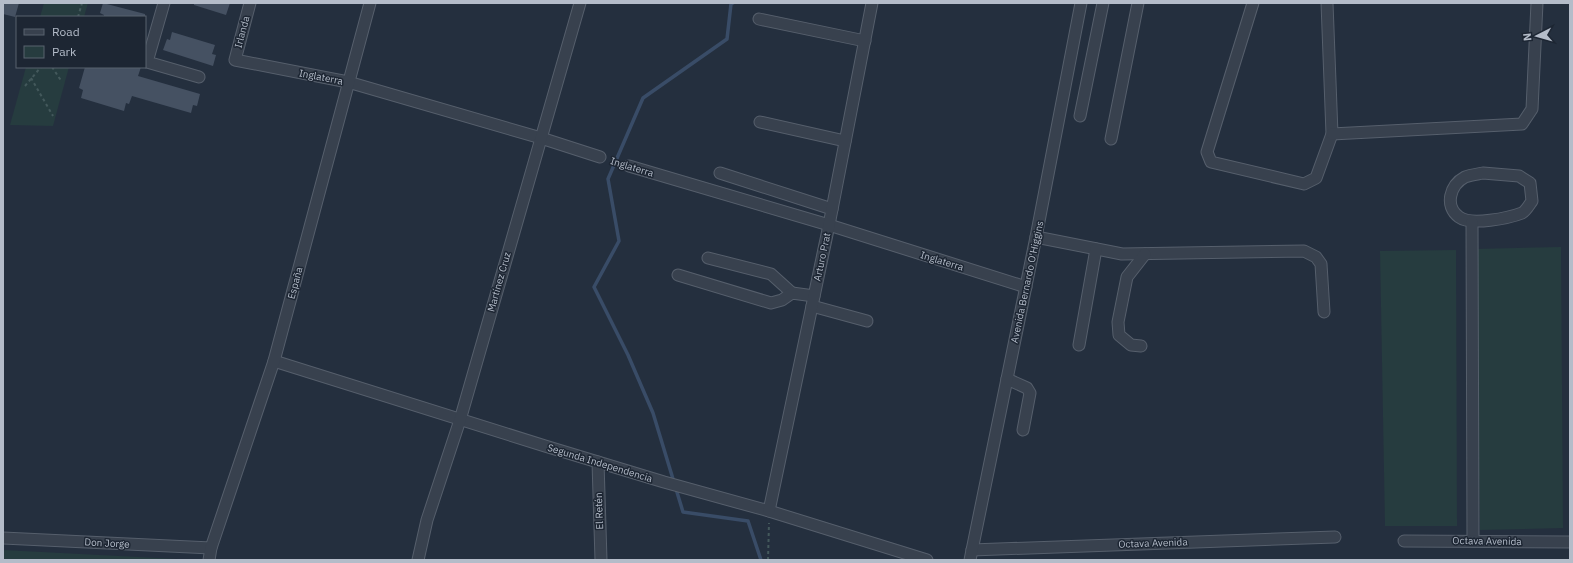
<svg xmlns="http://www.w3.org/2000/svg" width="1573" height="563" viewBox="0 0 1573 563" font-family="'IBM Plex Sans',sans-serif">
<style>
.green{fill:#263c3f}
.lines{fill:none;stroke-linecap:round;stroke-linejoin:round}
.stream{stroke:#394c67;stroke-width:3.5}
.building{fill:#455162}
.minor-casing{stroke:#565f6c;stroke-width:13}
.path{stroke:#44595c;stroke-width:2;stroke-dasharray:3 3;stroke-linecap:butt}
.minor{stroke:#38414e;stroke-width:11}
.labels{text-anchor:middle;dominant-baseline:central;stroke-width:3;stroke-linejoin:round;paint-order:stroke}
.street-label{font-size:10px;fill:#b4bcc9;stroke:#1d2633}
</style>
<rect width="100%" height="100%" fill="#242f3e"/>
<g class="green">
<path d="M44,3H88L84,17H40Z"/>
<path d="M26,67H69L53,126L10,125Z"/>
<path d="M1561,247L1563,528L1480,530L1475,249Z"/>
<path d="M1456,250L1457,526H1385L1380,251Z"/>
<path d="M3,550L196,560H3Z"/>
</g>
<g class="lines">
<path class="stream" d="M733,3L731,4L727,39L643,98L608,179L619,241L594,287L628,355L653,413L683,512L748,521L761,560"/>
</g>
<g class="building">
<path d="M3,3H19L15,17L3,14Z"/>
<path d="M103,3L145,14V17H104V15L100,13Z"/>
<path d="M194,3H230L226,15L194,5Z"/>
<path d="M172,32L215,45L212,54L216,55L213,66L163,50L167,39L170,40Z"/>
<path d="M85,67H141L138,76L200,94L197,106L193,105L191,113L132,96L129,104L126,103L124,111L81,98L83,90L79,88Z"/>
</g>
<g class="lines">
<g class="minor-casing">
<g id="minor">
<path d="M164,3L147,62L199,77"/>
<path d="M250,3L235,60L348,82L541,138L600,157"/>
<path d="M1253,3L1207,152L1211,162L1304,184L1316,178L1332,134L1327,3"/>
<path d="M759,19L865,41"/>
<path d="M1080,116L1103,3"/>
<path d="M760,122L845,141"/>
<path d="M1332,134L1522,124L1532,109L1537,3"/>
<path d="M1111,139L1138,3"/>
<path d="M629,166L829,225L1026,287"/>
<path d="M720,173L832,209"/>
<path d="M1483,173L1519,176L1530,183L1532,201C1529,205 1526,211 1522,213C1509,218 1471,226 1459,217C1444,206 1450,185 1465,177C1470,175 1478,174 1483,173Z"/>
<path d="M1472,222L1473,541"/>
<path d="M1036,237L1122,254L1304,251L1316,257L1321,264L1324,312"/>
<path d="M708,258L771,274L792,293"/>
<path d="M678,275L771,303L782,300L792,293L814,296"/>
<path d="M812,306L867,321"/>
<path d="M1079,345L1096,249"/>
<path d="M1141,346L1131,345L1119,335L1118,322L1127,277L1145,254"/>
<path d="M274,361L545,446L664,482L769,511L927,560"/>
<path d="M1007,379L1027,388L1030,393L1023,430"/>
<path d="M598,462L601,560"/>
<path d="M769,511L829,225L872,3"/>
<path d="M3,538L211,548"/>
<path d="M1404,541L1570,542"/>
<path d="M972,550L1335,537"/>
<path d="M209,560L211,548L274,361L370,3"/>
<path d="M418,560L427,520L460,420L580,3"/>
<path d="M970,560L1036,237L1081,3"/>
</g>
</g>
<g class="path">
<path d="M78,17L82,3"/>
<path d="M52,67L62,82"/>
<path d="M31,78L53,116"/>
<path d="M25,86L41,67"/>
<path d="M611,160L620,163"/>
<path d="M768,560L769,523"/>
</g>
<use href="#minor" class="minor"/>
</g>
<g class="labels">
<g class="street-label">
<text transform="translate(242 32) rotate(-75)">Irlanda</text>
<text transform="translate(321 77) rotate(11)">Inglaterra</text>
<text transform="translate(632 167) rotate(17)">Inglaterra</text>
<text transform="translate(822 257) rotate(-78)">Arturo Prat</text>
<text transform="translate(942 261) rotate(17)">Inglaterra</text>
<text transform="translate(499 282) rotate(-74)">Martínez Cruz</text>
<text transform="translate(1027 282) rotate(-78)">Avenida Bernardo O'Higgins</text>
<text transform="translate(295 283) rotate(-75)">España</text>
<text transform="translate(600 463) rotate(17)">Segunda Independencia</text>
<text transform="translate(599 511) rotate(-92)">El Retén</text>
<text transform="translate(1487 541) rotate(1)">Octava Avenida</text>
<text transform="translate(107 543) rotate(3)">Don Jorge</text>
<text transform="translate(1153 543) rotate(-2)">Octava Avenida</text>
</g>
</g>
<rect width="1573" height="563" fill="none" stroke="#b4bcc9" stroke-width="8"/>
<rect x="16" y="16" width="130" height="52" fill="#1d2633" stroke="#59626f"/>
<rect x="24" y="29" width="20" height="6" fill="#38414e" stroke="#59626f"/>
<text x="52" y="36" font-size="12" fill="#b4bcc9">Road</text>
<rect x="24" y="46" width="20" height="12" fill="#263c3f" stroke="#59626f"/>
<text x="52" y="56" font-size="12" fill="#b4bcc9">Park</text>
<g transform="translate(1537 36) rotate(264)" stroke="#1d2633" stroke-width="3" paint-order="stroke">
<path d="M0-3L7 15L0 10L-7 15Z" fill="#b4bcc9"/>
<text y="-6" font-size="11" font-weight="bold" text-anchor="middle" fill="#b4bcc9">N</text>
</g>
</svg>
